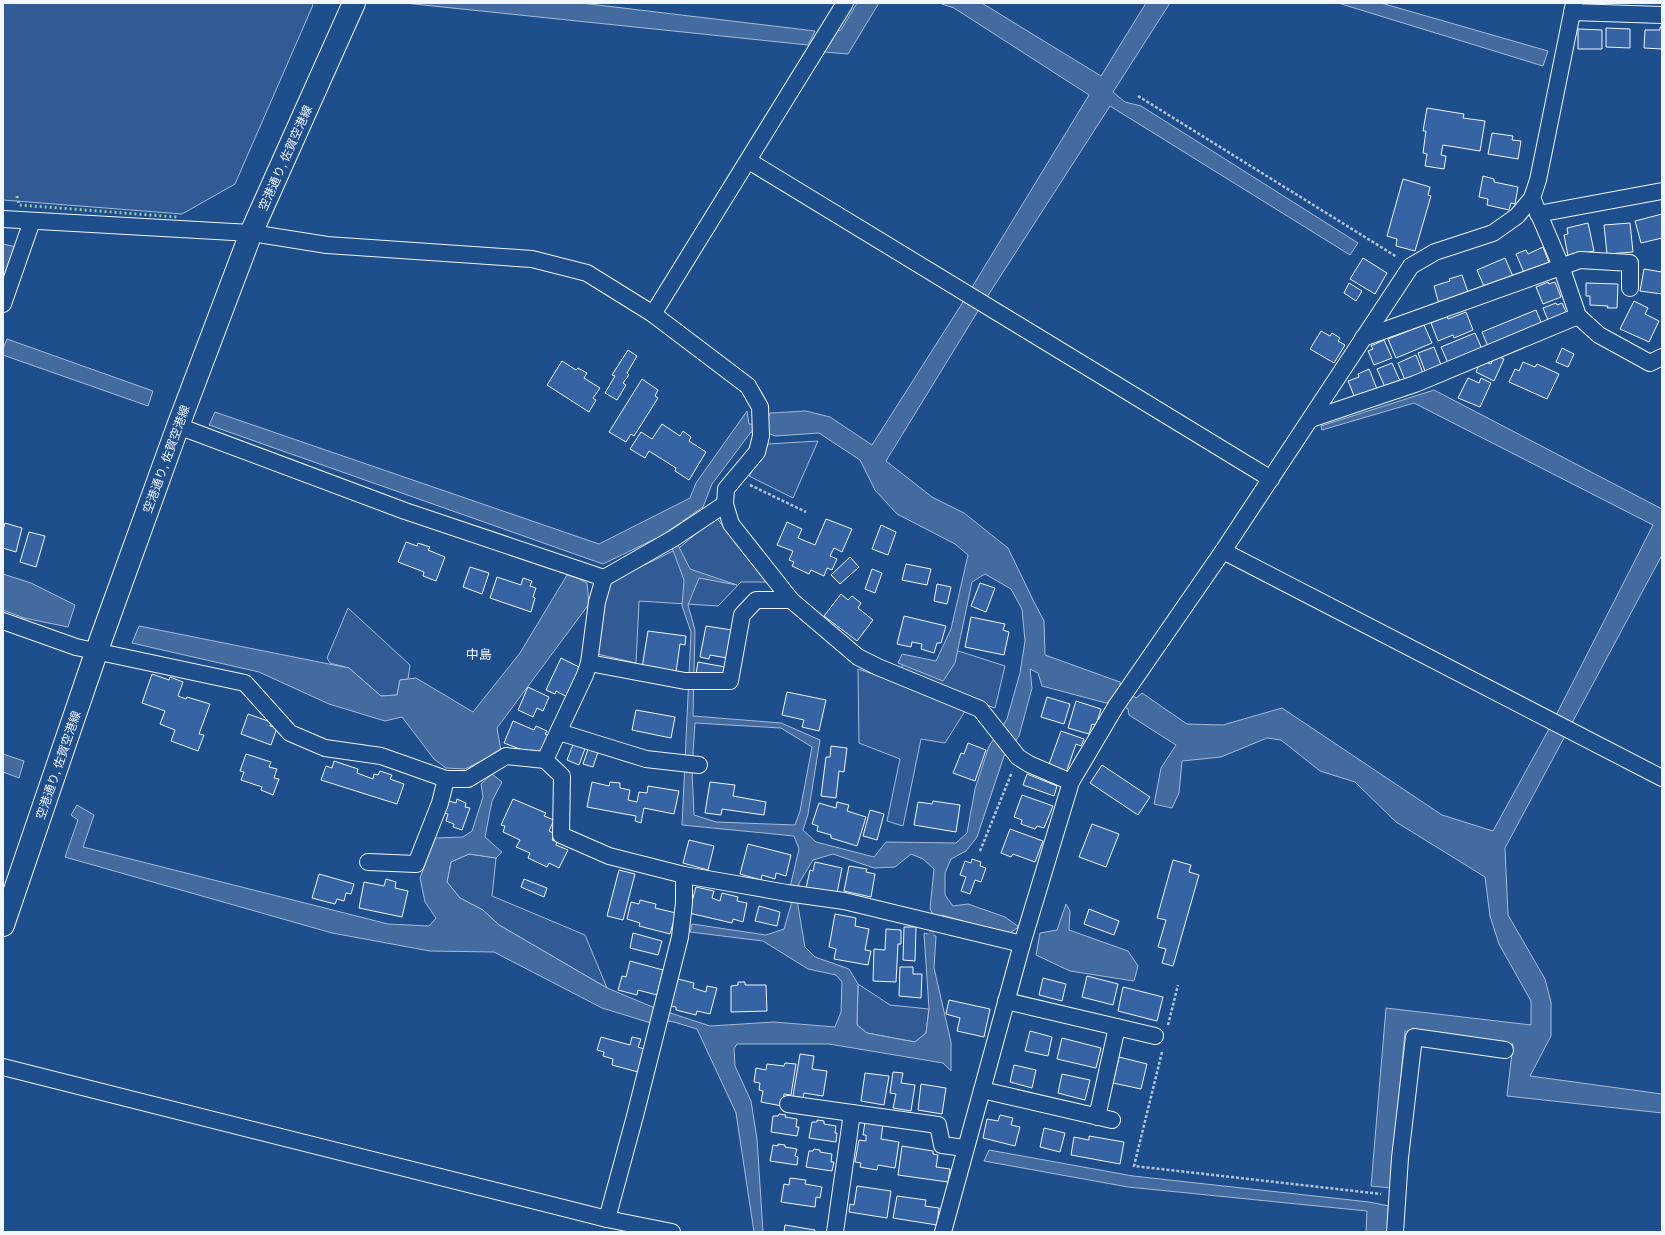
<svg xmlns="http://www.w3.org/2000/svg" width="1665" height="1235" viewBox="0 0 1665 1235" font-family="Lato,'Noto Sans JP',sans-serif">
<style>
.built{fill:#305b95;stroke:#a8bbd7}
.water{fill:#446ba0;stroke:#a8bbd7;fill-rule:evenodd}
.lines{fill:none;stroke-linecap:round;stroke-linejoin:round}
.stream{stroke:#446ba0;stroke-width:5.5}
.building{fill:#3563a3;stroke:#f2f6ff}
.minor-casing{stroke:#f2f6ff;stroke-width:18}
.primary-casing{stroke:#f2f6ff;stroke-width:24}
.path{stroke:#b3c4dc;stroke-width:2.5;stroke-dasharray:3 2;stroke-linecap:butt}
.minor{stroke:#1f4e8c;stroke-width:16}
.primary{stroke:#1f4e8c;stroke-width:22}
.hedge{stroke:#97c8a6;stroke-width:3;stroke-dasharray:2 3;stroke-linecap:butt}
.labels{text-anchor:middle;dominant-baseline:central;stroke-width:3;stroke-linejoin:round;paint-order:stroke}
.street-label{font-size:12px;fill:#f2f6ff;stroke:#1f4e8c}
.neighbourhood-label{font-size:13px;fill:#f2f6ff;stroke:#1f4e8c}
</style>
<rect width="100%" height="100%" fill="#1f4e8c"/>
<g class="built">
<path d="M3,3H311L313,5L235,184L182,214L3,200Z"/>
<path d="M818,441L793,498L749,476L768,444Z"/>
<path d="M716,517L766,582H741L718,606L639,601L636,663L597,654L608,583L679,548Z"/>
<path d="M348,608L410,665L408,679L400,680L397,695L381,696L349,668L330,663L327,658Z"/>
<path d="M952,649L1005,666L995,708L972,700L945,743L921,739L903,826L887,821L900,759L859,743L858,669L896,682L904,661L938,672Z"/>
<path d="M469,854L496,858L492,896L585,935L607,988L499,925L483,910L460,898L447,882L451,862Z"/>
<path d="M858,984L890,1005L929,1009L926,1033L915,1042L867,1033L857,1025Z"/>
</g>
<g class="water">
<path d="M404,3H581L815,31L808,45Z"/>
<path d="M857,3H879L848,54L824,52L833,32L841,30Z"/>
<path d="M939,3H982L985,5L1101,76L1146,3H1170L1113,92L1125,102L1141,106L1358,243L1350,255L1110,106L978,311L886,461L932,497L964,513L1008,548L1034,602L1044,621L1045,655L1120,682L1121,687L1136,698L1142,693L1187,724L1223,725L1282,708L1442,815L1493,831L1549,729L1653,525L1414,403L1322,430L1321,426L1434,390L1662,509V555L1505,848L1508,915L1545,979L1551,1002V1036L1530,1076L1662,1094V1113L1507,1096L1513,1044L1405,1031L1391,1188L1371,1186L1386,1008L1531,1025V1001L1499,944L1490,916L1485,877L1396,822L1355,782L1320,771L1281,740L1267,738L1221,757L1182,761L1179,793L1172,808L1154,804L1161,768L1176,745L1129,715L1128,709L1114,700L1106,703L1042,686L1038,673L1030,669L1032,688L1019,736L1004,756L977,837L966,851L951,859L945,873V895L953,906L968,904L1005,917L1019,927L1008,934L942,915L936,920L930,909L934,869L923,859L911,854L895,867L874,868L833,854L813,860L799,883L798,906L805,947L815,957L849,969L858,984L857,1025L867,1033L915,1042L926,1033L929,1009L924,933L936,936L934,968L951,1042V1071L943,1063L829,1044H737L734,1049L735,1066L751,1101L757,1139L763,1232H754L736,1113L697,1029L674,1022L653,1019L651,1023L602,1008L494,952L430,951L332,933L65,857L78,820L71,815L77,805L94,815L83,847L388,924L429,926L436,918L425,902L420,878L435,838L463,837L472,831L483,797L481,784L492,774L502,782L492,801L485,837L502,852L496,858L469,854L451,862L447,882L460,898L483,910L499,925L607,988L655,1008L710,1026L774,1022L835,1027L841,1012L842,982L836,975L808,969L763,941L690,932L692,924L766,935L784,929L791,905V883L799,849L794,836L682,825L691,632L682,606L684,580L671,545L677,543L690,569L737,585L699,578L688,605L695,630L693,716L781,723L820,740L808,814L803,830L816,842L874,857L886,842L956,843L967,833L975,789L989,746L1007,719L1020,673L1025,641L1022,609L1011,589L985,574L972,582L955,663L943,681L898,663L902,654L936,661L951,629L968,555L955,544L897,514L875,490L860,460L819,433L775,436L768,433L751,432L712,484L703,507L661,536L603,564L209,425L215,412L599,544L690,498L696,483L747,411L749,424L765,425L770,413L806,411L830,417L872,445L963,302L1089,95L954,8ZM695,723L781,728L812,747L800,811L795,825L716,822L694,815L692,770Z"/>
<path d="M1338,3H1381L1548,51L1543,66Z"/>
<path d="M3,244L16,247L3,284Z"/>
<path d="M7,339L153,391L148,406L3,355V349Z"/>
<path d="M3,574L31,583L75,605L68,627L24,618L3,610Z"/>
<path d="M567,575L577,578L587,583L589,604L497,728L501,751L465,769L446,768L434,759L402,717L385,721L329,704L259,672L132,643L139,626L349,668L381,696L397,695L400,680L416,678L473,712L520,653Z"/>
<path d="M3,754L24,761L19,778L3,772Z"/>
<path d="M1066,904L1070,911L1069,930L1128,951L1138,966L1134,981L1070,971L1036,955L1040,933L1057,930Z"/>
<path d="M989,1150L1133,1176L1369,1202L1389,1206L1387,1232H1366L1367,1211L1128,1187L984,1161Z"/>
</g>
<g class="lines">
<path class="stream" d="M931,935L935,924"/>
</g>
<g class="building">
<path d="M1660,27H1662V49L1644,48L1645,30H1660Z"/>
<path d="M1606,28L1630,29V48L1606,47Z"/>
<path d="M1578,29L1602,30V49H1578Z"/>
<path d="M1427,108L1464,114L1463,118L1485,121L1480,151L1443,145L1441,155L1446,156L1444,169L1425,166L1427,154L1423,153L1426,131H1423Z"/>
<path d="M1492,133L1513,136L1512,140L1521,141L1518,159L1488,154Z"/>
<path d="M1483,176L1494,179V182L1518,187L1515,204L1511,203L1509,210L1487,205L1488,199L1479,197Z"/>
<path d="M1403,179L1430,187L1428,195L1431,196L1415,251L1396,246L1397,239L1387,236Z"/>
<path d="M1662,214V238L1641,243L1635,221Z"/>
<path d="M1588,223L1594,251L1568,256L1564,235L1568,234L1567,228Z"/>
<path d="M1630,223L1633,252L1607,254L1604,225Z"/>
<path d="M1543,247L1550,265L1525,275L1516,254L1526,250L1528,254Z"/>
<path d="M1363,258L1387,273L1375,294L1350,279Z"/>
<path d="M1505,258L1514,279L1486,291L1477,270Z"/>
<path d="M1644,269L1662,272V294L1640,291Z"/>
<path d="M1462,275L1469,295L1439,304L1434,286L1450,281L1449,279Z"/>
<path d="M1548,282L1549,284L1555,282L1561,297L1543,304L1536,287Z"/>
<path d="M1349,283L1362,291L1356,301L1344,293Z"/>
<path d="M1586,283L1618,284L1617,308H1607L1608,306L1590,305V296H1586Z"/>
<path d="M1634,301L1648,308L1645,314L1659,321L1649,342L1620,329Z"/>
<path d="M1556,303L1557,305L1562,303L1569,318L1550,325L1543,308Z"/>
<path d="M1536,310L1543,327L1489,349L1482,332Z"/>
<path d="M1466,312L1473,330L1454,338L1453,335L1438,341L1431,323L1447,316L1448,319Z"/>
<path d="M1424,325L1432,343L1396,358L1388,339Z"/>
<path d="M1321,331L1330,336L1332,333L1340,338L1338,341L1345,345L1334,363L1310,349Z"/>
<path d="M1475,333L1482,349L1448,363L1441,347Z"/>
<path d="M1384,340L1392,358L1374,365L1368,351L1373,349L1371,346Z"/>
<path d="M1434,347L1441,365L1425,371L1418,353Z"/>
<path d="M1562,348L1574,354L1568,367L1556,362Z"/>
<path d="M628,350L637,356L627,373L629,375L623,383L626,385L617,400L605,393L615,376L612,375Z"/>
<path d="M1416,355L1423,373L1405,380L1398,363Z"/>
<path d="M1495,355L1504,359L1494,381L1476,372L1481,360L1491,364Z"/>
<path d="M562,361L576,370L578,368L587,373L584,378L600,388L593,398L596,400L589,412L547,385Z"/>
<path d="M1523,362L1535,367L1537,364L1559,374L1547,399L1509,382L1515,369L1519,371Z"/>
<path d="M1392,363L1400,381L1385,387L1377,369Z"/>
<path d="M1369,369L1377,389L1355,398L1348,381L1359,377L1358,374Z"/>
<path d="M1468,378L1479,383L1481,378L1491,383L1480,407L1458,398Z"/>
<path d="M642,379L658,390L655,396L658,398L634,436L631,434L626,442L609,432Z"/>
<path d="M662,424L680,436L683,431L691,437L689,441L706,452L689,480L675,471L676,468L649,451L645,458L630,449L641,432L652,439Z"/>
<path d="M826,519L852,529L842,552L834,548L830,556L837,559L832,570L827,568L824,576L811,570L809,574L792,566L794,562L789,560L793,551L777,545L787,522L802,529L798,538L815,545Z"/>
<path d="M5,523L22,528L16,552L3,548V530Z"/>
<path d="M881,525L896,532L888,555L872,549Z"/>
<path d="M29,532L45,536L36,567L20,562Z"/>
<path d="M406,542L417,546L418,543L430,547L428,550L445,557L436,581L423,576L424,572L398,562Z"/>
<path d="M850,557L859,567L840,584L831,575Z"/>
<path d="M906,564L931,569L927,585L902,580Z"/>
<path d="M470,567L489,573L482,594L463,587Z"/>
<path d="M872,569L882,573L875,593L865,589Z"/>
<path d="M497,577L521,585L523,578L532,581L530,586L536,588L533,597L535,598L531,612L490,598Z"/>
<path d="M980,583L995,588L986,612L971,606Z"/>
<path d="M937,584L951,587L947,604L934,601Z"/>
<path d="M841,594L848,600L852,596L861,603L858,608L873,620L857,641L824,616Z"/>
<path d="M904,616L946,626L941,643H937L934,653L921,649L922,644L912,642L911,647L897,644Z"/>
<path d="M971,617L1005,624L1003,630L1009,632L1004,655L965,647Z"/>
<path d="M706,626L732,630L727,658L710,655L709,659L700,657Z"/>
<path d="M648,631L686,636L685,645L680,644L676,672L642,668Z"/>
<path d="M561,658L583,669L569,698L556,691L555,694L546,690Z"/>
<path d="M698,662L725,667L724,678L696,674Z"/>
<path d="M152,674L169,680L170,677L183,682L178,696L186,699L187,697L210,704L199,734L204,735L198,751L171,741L175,730L160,724L165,711L142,703Z"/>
<path d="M528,687L549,697L543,711L537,708L533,717L518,710Z"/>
<path d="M787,692L826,700L819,731L802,727L804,720L782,715Z"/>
<path d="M1047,697L1070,704L1064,724L1041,717Z"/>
<path d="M1076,701L1101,709L1096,725L1092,724L1089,734L1068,728Z"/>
<path d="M636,710L675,717L671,738L632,730Z"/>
<path d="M248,714L271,722L270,726L277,728L271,745L241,734Z"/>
<path d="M513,721L534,730L536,726L547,731L545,734L549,736L541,754L531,750L530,753L504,743Z"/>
<path d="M1061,731L1084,739L1081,746L1076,744L1066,773L1048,767Z"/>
<path d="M574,742L586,746L579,765L567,760Z"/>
<path d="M968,743L986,750L975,781L953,773L961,753L964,754Z"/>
<path d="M831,746L847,748L844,772L839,771L836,798L821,796L826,757H830Z"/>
<path d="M588,749L598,752L593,767L583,764Z"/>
<path d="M246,754L271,762L269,767L277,769L274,778L279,779L273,795L261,790L262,787L241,780L244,772L240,771Z"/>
<path d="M334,761L358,769L357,773L373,779L374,774L378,775L380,771L392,775L390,779L404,784L397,804L321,780L326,766L332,768Z"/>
<path d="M1102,765L1150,797L1138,815L1090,783Z"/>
<path d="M1027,774L1057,786L1054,796L1023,785Z"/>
<path d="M592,782L609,786L610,782L620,783V788L630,790L628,800L637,802L639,792L647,793L648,786L679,791L674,814L644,808L641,823L635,821L636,816L587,807Z"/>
<path d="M710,782L735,785L733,796L766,802L764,815L722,809L721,815L705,813Z"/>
<path d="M1022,795L1053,806L1044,828L1037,826L1035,829L1021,824L1022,820L1014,817Z"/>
<path d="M457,799L466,803L465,807L470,808L462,830L453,827L454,824L446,821L448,814L444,813L449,801L456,803Z"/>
<path d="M513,799L546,813L544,816L554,820L549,831L555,834L552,840L557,842L556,845L568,850L559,868L549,863L547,867L528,858L530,853L516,847L520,840L503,832L505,826L501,825Z"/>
<path d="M933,801L960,805L956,832L914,825L918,802L932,804Z"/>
<path d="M837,802L849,805L847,811L866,817L857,846L831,838V835L817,831L818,826L812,824L819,803L836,808Z"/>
<path d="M870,810L884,814L877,840L863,836Z"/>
<path d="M1092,824L1119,834L1106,867L1079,857Z"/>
<path d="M1010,829L1043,841L1035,862L1013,854L1011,857L1001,853Z"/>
<path d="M689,840L714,846L708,870L683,863Z"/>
<path d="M748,844L791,855L786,876L776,873L775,879L762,875L761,880L740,874Z"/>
<path d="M972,859L981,862L980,866L986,868L981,882L975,880L970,894L961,891L966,877L960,875L965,861L971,863Z"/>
<path d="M1173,860L1191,865L1189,872L1199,875L1173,966L1162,963L1166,949L1158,947L1166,920L1157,918Z"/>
<path d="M815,862L842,868L837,893L806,888L810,870L813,871Z"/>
<path d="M849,866L867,869L866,872L875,874L871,897L844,891Z"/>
<path d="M619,870L635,874L623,920L607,916Z"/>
<path d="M319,874L354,884L351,894L346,893L344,901L337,899L335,904L312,898Z"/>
<path d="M386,879L396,882L395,888L408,891L402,917L359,908L364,882L384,886Z"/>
<path d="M524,879L547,888L544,897L521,887Z"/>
<path d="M696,887L714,891L712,898L720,901L722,893L738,897L737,901L747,903L743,922L733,919L732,923L689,913Z"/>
<path d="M640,900L656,904L655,908L676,913L670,934L639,926L640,923L627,919L631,902L639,904Z"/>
<path d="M759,906L780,912L777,926L755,921Z"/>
<path d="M1089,909L1119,921L1114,935L1084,924Z"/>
<path d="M835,914L856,918L855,926L869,929L865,950L871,951L868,965L834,959L836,949L829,947Z"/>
<path d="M904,927H916L915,961L903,960Z"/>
<path d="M886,929L901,930V944H898L896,982L873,981L874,949L885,950Z"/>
<path d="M633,933L662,941L658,955L630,948Z"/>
<path d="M630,961L663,970L657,995L638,990L637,995L618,990L622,976L626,977Z"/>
<path d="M900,967H913V974H922L921,998L899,996Z"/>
<path d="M1087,976L1118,984L1113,1005L1082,997Z"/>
<path d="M674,978L694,983L693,988L706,992L707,986L717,988L710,1014L697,1011L696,1015L676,1010V1007L666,1005Z"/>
<path d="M1043,978L1066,984L1062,1001L1039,995Z"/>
<path d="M738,982H745V985H766L767,1011L731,1012V986L738,985Z"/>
<path d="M1123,987L1163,997L1157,1021L1118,1011Z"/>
<path d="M949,1000L990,1009L984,1037L957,1031L960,1018L946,1014Z"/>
<path d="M1030,1031L1052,1037L1048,1056L1025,1051Z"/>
<path d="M601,1037L630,1045L632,1037L641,1039L638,1047L644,1049L638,1072L612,1065L613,1059L603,1056L604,1052L597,1050Z"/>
<path d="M1062,1038L1101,1048L1096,1068L1057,1059Z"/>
<path d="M800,1054L814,1056L812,1069L827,1071L823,1096L804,1093L803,1098L793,1096Z"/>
<path d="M1119,1057L1147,1064L1141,1089L1113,1083Z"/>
<path d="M785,1063L796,1064L791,1095L784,1094L782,1106L761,1102L763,1091L759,1090L760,1083L754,1082L756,1068L766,1070L767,1064L784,1066Z"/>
<path d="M1014,1065L1036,1070L1032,1088L1010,1082Z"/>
<path d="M893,1072L903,1073L901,1083L915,1085L911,1111L893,1108L896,1094L890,1093Z"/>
<path d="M865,1073L889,1076L884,1105L861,1101Z"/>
<path d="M1062,1074L1090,1080L1085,1100L1058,1093Z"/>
<path d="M921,1084L946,1088L942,1114L918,1110Z"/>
<path d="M779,1114L786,1115L785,1117L797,1119L796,1127H799L797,1136L771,1132L773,1116H778Z"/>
<path d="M1000,1115L1013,1118L1011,1125L1020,1127L1015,1146L983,1138L987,1119L998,1121Z"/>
<path d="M817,1120L824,1121V1124L836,1126L835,1133H837L836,1142L809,1138L812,1122H817Z"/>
<path d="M865,1122L883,1124L881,1139L899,1142L895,1168L878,1165L877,1170L860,1167L861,1163L855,1162L859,1140L866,1141V1135H863Z"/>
<path d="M1044,1128L1065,1133L1060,1152L1040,1147Z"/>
<path d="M1089,1136L1124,1142L1120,1164L1071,1155L1074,1137L1089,1140Z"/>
<path d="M778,1144L785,1145V1147L797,1149L795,1156L798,1157L797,1165L770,1161L773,1145L778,1146Z"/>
<path d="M902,1146L933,1151V1154L938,1155L936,1167L950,1169L948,1182L898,1175Z"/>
<path d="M814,1149L820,1150V1152L832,1154L831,1162H834L832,1171L806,1167L809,1151H813Z"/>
<path d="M790,1178L806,1180L805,1184L822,1187L820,1198L816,1197L815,1207L781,1202L784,1184L789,1185Z"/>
<path d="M857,1186L891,1191L887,1218L849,1212L850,1204L854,1205Z"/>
<path d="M897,1196L926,1200L925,1206L939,1208L937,1225L893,1218Z"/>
<path d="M785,1225L815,1230V1232H784Z"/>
</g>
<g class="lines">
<g class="minor-casing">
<g id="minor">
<path d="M1572,12L1662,15"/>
<path d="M749,161L1271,479"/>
<path d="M1532,198L1561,266L1578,316L1599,335L1650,363L1662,357"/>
<path d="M1538,214L1662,191"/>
<path d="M3,219L251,233L327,245L532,259L587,273L653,314L748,386L760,407L761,436L757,452L726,489L725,504L674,538L604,578L597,602L589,663L585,675L545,760L562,776L561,835L609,856L684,875L787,893L844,901L1022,944"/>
<path d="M3,304L32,221"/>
<path d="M653,314L845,3"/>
<path d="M1363,338L1580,260L1630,263V288"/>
<path d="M1311,419L1415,384L1578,316"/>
<path d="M178,426L405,511L604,578"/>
<path d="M725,504L731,524L791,600L858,657L878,667L980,709L1018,757L1029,764L1071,782"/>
<path d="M1223,551L1662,778"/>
<path d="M3,621L76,647L245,683L290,733L325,748L381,756L446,779H468L506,756L545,760"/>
<path d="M589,663L685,681H730L742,615L756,600H791"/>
<path d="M559,732L646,759L699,765"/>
<path d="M368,862L416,864L440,803L446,779"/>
<path d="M1006,1001L1155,1036"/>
<path d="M3,1067L607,1219L672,1232"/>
<path d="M982,1090L1112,1120"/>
<path d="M788,1104L852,1113"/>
<path d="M1097,1117L1117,1027"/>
<path d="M607,1219L635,1116L680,937L684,903V875"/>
<path d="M835,1232L852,1113L938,1125L942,1145L965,1148"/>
<path d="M943,1232L1022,944L1071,782L1116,706L1223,551L1411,266L1435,252L1493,233L1517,216L1532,198L1538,180L1574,3"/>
<path d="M1395,1232L1400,1158L1414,1037L1505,1050"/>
</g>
</g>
<g class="primary-casing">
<path id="primary" d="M3,925L97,650L178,426L251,233L354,3"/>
</g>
<g class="path">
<path d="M1138,96L1397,257"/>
<path d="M750,485L806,512"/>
<path d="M980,851L1012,772"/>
<path d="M1168,1025L1178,985"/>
<path d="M1162,1052L1134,1166L1381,1194"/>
</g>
<use href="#minor" class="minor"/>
<use href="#primary" class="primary"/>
<path class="hedge" d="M17,196L19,205L177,217"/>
</g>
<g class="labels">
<g class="street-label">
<text transform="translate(285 158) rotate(-66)">空港通り, 佐賀空港線</text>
<text transform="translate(166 459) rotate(-70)">空港通り, 佐賀空港線</text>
<text transform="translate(58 765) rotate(-71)">空港通り, 佐賀空港線</text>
</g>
<g class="neighbourhood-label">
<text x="479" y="654">中島</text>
</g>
</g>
<rect width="1665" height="1235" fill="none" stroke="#f2f6ff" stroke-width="8"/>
</svg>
